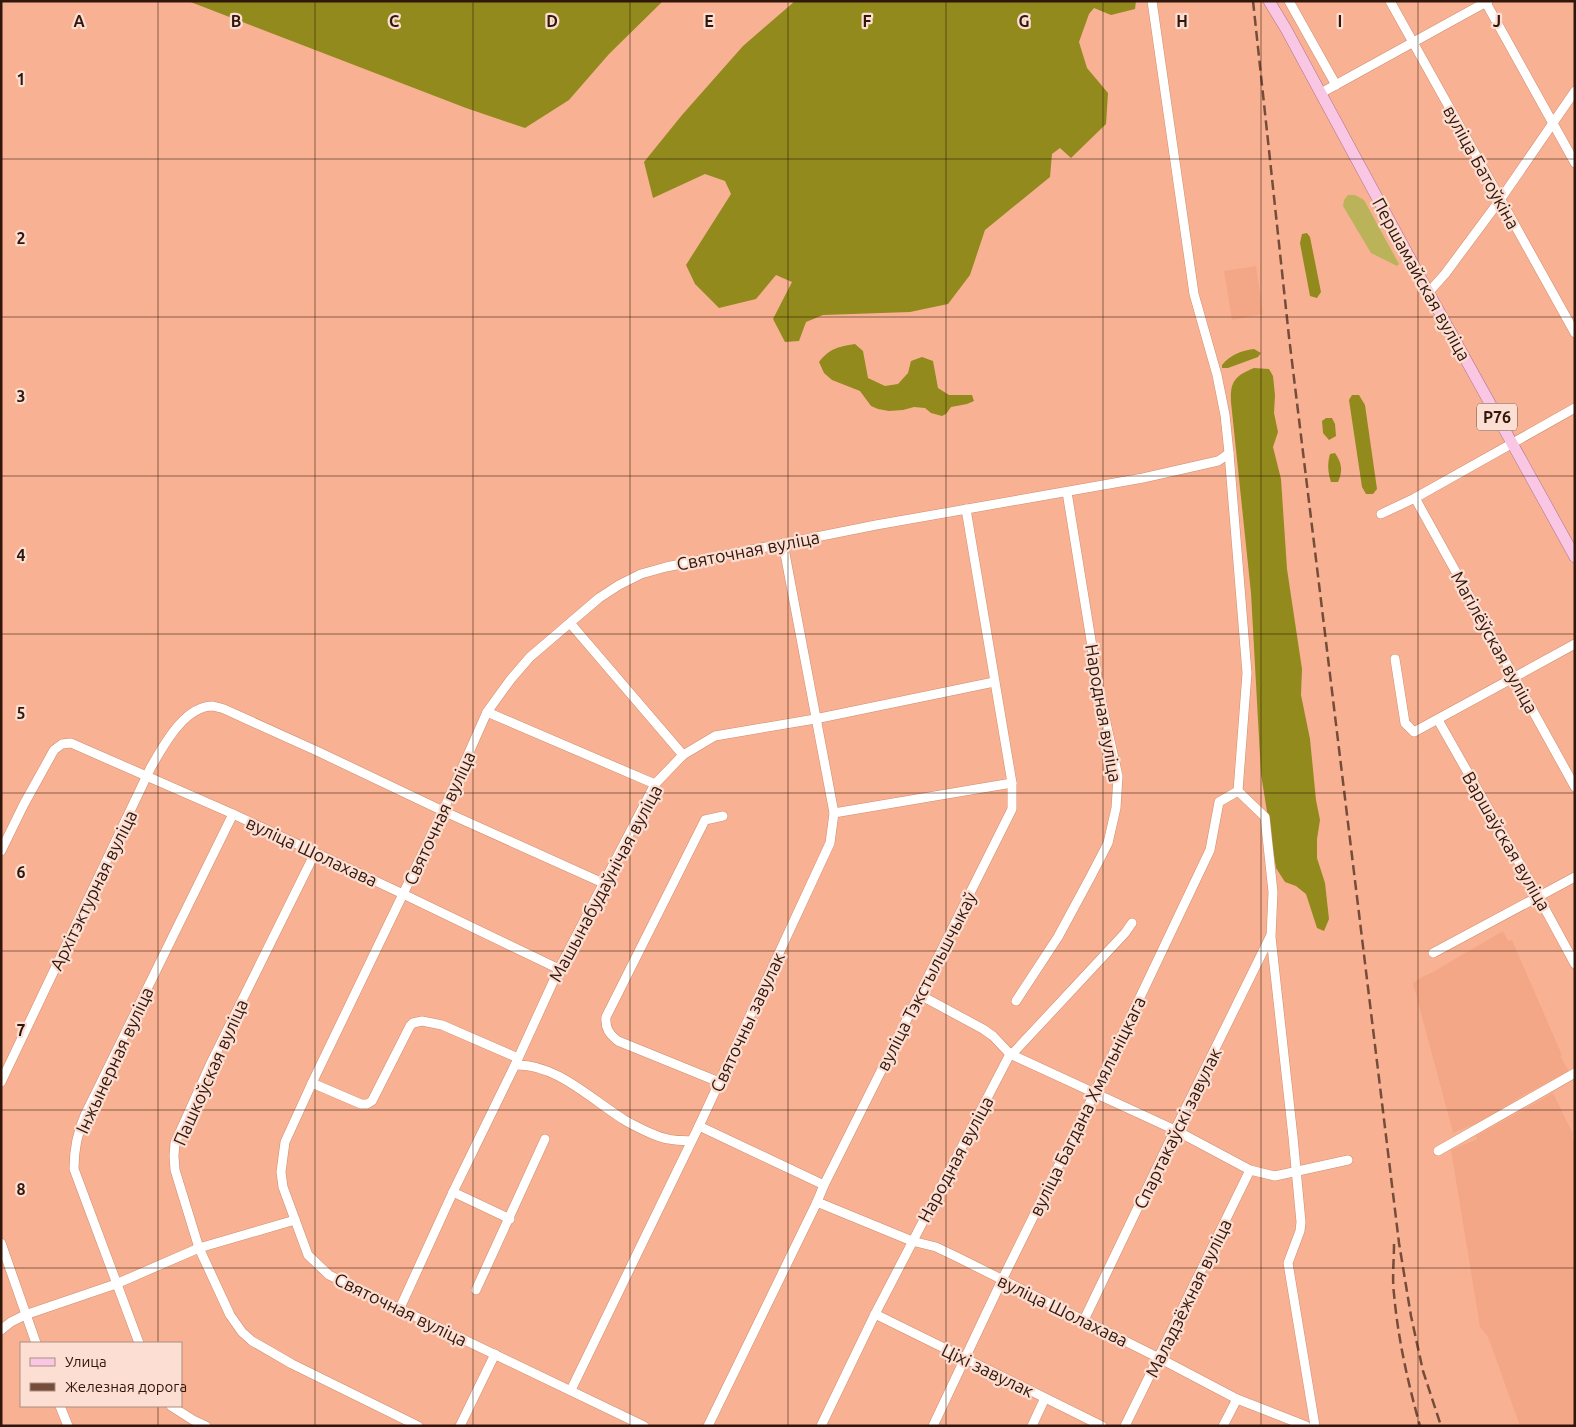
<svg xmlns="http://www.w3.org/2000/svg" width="1576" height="1427" viewBox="0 0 1576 1427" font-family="Ubuntu,sans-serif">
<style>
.built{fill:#f4a786}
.green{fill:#bab359}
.forest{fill:#928a1c}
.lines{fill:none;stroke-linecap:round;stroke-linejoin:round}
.minor-casing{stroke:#cf8c6f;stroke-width:10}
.major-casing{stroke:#b0718c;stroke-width:12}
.minor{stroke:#fff;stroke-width:9}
.major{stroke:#f9c7e4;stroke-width:11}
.rail{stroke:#764d3a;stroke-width:2.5;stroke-dasharray:10 5;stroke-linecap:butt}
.grid{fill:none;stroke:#31170b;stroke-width:1;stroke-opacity:0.55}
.labels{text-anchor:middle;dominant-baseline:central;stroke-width:4.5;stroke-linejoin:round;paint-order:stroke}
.shield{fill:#fcded2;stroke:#6e5347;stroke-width:1}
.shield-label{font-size:16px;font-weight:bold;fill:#31170b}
.street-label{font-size:18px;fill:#31170b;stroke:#fcded2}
.grid-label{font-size:16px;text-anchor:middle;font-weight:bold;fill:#31170b;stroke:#fcded2;stroke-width:4.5;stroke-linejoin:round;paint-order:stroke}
</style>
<rect width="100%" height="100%" fill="#f8b293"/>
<g class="built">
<path d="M1256,266L1263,314L1232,320L1224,271Z"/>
<path d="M1503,931L1508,941L1512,940L1562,1055L1560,1056L1569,1071L1524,1095L1480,1122L1453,1133L1413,983L1422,977L1433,972Z"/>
<path d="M1553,1093L1573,1134L1572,1137L1575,1144V1426H1520L1488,1337L1480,1327L1451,1150L1477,1139L1476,1136Z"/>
</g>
<path class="green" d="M1348,195H1355L1364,200L1399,264L1397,266L1371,253L1343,206L1344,200Z"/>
<g class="forest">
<path d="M188,1H663L609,54L569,100L525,128L466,108Z"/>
<path d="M795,1H1136L1135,9L1111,15L1094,8L1089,14L1079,42L1087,68L1108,93L1106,124L1071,158L1060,148L1052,154L1050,177L985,230L970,275L948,304L910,312L823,315L806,322L799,341L785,342L773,319L792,282L776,275L756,299L719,308L695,284L686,265L731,194L725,181L705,174L653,198L644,162L682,115L743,46Z"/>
<path d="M1307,233L1310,237L1321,292L1317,298L1310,296L1300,243L1302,234Z"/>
<path d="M855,344L863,351L868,378L885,386L898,384L908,373L911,361L922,357L933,361L938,388L949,395H972L974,401L967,404L951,407L946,414L942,416L931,413L925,408L914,407L903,410L889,411L878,409L871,406L860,391L832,380L824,373L819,362C830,348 838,347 855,344Z"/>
<path d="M1254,349L1261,353L1258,357L1228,368H1222V365C1231,354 1241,351 1254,349Z"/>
<path d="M1254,368L1269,369L1273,376L1275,395L1274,413L1278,432L1273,447L1281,479L1287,569L1302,669L1301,695L1310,739L1316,800L1320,820L1317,839V858L1325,883L1329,919L1324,931L1317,928L1306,894L1296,886L1285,882L1276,868L1261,774L1251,593L1231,402C1230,381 1235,376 1254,368Z"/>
<path d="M1352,395H1359L1365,405L1377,489L1373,494H1366L1362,487L1349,400Z"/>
<path d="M1326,418H1332L1335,424L1336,436L1329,440L1323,433L1322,421Z"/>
<path d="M1335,453C1342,463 1343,471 1338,482H1331C1328,473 1327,464 1330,454Z"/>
</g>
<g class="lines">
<g class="minor-casing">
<g id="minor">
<path d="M1289,1L1336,85"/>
<path d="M1390,1L1575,333"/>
<path d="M1485,1L1575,163"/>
<path d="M1321,93L1488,1"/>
<path d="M1428,293L1445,274L1500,200L1575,91"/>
<path d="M1229,453L1247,673L1238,791L1265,817L1273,892L1271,937L1293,1137L1301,1222L1300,1231L1288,1263L1315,1426"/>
<path d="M1415,498L1575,787"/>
<path d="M1381,514L1415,498L1575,408"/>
<path d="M570,623L683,755"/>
<path d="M1395,659L1405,723L1414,732L1575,644"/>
<path d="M487,712L655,784"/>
<path d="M1438,720L1538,896L1575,964"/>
<path d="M834,813L1012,783"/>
<path d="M1,851L24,804L54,750L62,744L71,743L233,814L403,894L559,969"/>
<path d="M315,853L210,1065L175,1143L174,1156L175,1170L199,1248L230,1315L242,1332L252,1341L292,1364L418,1426"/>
<path d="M1433,953L1575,877"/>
<path d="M920,995L983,1029L993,1036L1010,1054L1175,1130L1250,1170L1275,1176L1348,1160"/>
<path d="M1016,1001L1058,937L1091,876L1108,843L1116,808L1118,776L1100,696L1067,492"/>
<path d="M515,1065C556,1063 593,1101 626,1121C637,1127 656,1137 668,1139C676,1141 684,1140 691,1141"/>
<path d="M1,1082L151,767C164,745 184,706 213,706C217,707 221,708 224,709L319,752L443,811L603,883"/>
<path d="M719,1082L618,1041C609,1034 605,1028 606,1017L705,820L723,816"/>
<path d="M312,1083L361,1104H367L372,1101L410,1026L413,1023L422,1021L442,1025L518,1058"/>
<path d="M699,1126L824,1185"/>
<path d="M1438,1151L1575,1073"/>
<path d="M453,1192L510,1219"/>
<path d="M817,1202L912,1241L936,1247L959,1258L1159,1358L1237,1399L1306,1426"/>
<path d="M1,1243L36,1343"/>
<path d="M476,1290L545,1139"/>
<path d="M400,1308L453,1192L515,1065L559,969L655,784L683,755L715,736L815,719L994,682"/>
<path d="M875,1314L1102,1426"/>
<path d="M1084,1320L1175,1130L1270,937"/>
<path d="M1,1330L11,1322L25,1315L116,1284L199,1248L295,1220"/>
<path d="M139,1343L74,1169C74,1149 77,1133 85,1115L233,814"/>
<path d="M571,1390L699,1126L830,843L834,813L783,543"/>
<path d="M60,1406L68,1426"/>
<path d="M171,1406L193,1420L206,1426"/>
<path d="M460,1426L495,1354"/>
<path d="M644,1426L329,1275L308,1255L283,1187L281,1172L285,1142L312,1083L443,811L487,712L511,679L530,657L599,598L619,585L641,574L666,567L876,525L1143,478L1218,461L1224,457L1229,453L1225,415L1217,375L1194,294L1152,1"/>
<path d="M708,1426L817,1202L824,1185L1012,809V783L966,509"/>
<path d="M821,1426L875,1314L1010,1054L1015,1051L1125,933L1132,923"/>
<path d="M933,1426L1002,1280L1095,1092L1210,850L1219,802L1238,791"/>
<path d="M1032,1426L1045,1398"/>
<path d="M1125,1426L1250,1170"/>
<path d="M1223,1426L1237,1399"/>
</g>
</g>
<g class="major-casing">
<path id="major" d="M1269,1L1286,29L1420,277L1575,557"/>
</g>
<use href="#minor" class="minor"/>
<use href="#major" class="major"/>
<g class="rail">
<path d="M1253,1L1289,337L1399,1243L1411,1316L1423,1371L1441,1426"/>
<path d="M1394,1244C1394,1261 1392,1278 1394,1294C1398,1339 1408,1383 1420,1426"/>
</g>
</g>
<path class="grid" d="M158,1V1343M315,1V1426M473,1V1426M630,1V1426M788,1V1426M946,1V1426M1103,1V1426M1261,1V1426M1418,1V1426M1,159H1575M1,317H1575M1,476H1575M1,634H1575M1,793H1575M1,951H1575M1,1110H1575M1,1268H1575M158,1406V1426"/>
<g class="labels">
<rect class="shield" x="1477" y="403.5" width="40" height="27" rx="4"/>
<g class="shield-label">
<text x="1497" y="417">Р76</text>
</g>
<g class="street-label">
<text transform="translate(1482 167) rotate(61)">вуліца Батоўкіна</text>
<text transform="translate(1422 279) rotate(61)">Першамайская вуліца</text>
<text transform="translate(748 550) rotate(-11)">Святочная вуліца</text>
<text transform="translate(1495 642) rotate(61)">Магілёўская вуліца</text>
<text transform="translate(1104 713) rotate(80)">Народная вуліца</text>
<text transform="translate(439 818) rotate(-65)">Святочная вуліца</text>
<text transform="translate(1507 841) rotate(60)">Варшаўская вуліца</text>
<text transform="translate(312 851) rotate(25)">вуліца Шолахава</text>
<text transform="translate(605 883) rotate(-62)">Машынабудаўнічая вуліца</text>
<text transform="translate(93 890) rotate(-64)">Архітэктурная вуліца</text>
<text transform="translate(926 981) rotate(-63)">вуліца Тэкстыльшчыкаў</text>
<text transform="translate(747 1022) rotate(-65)">Святочны завулак</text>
<text transform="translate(114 1060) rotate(-65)">Інжынерная вуліца</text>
<text transform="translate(210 1072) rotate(-66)">Пашкоўская вуліца</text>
<text transform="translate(1087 1106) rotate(-64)">вуліца Багдана Хмяльніцкага</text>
<text transform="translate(1177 1128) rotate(-64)">Спартакаўскі завулак</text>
<text transform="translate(955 1159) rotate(-62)">Народная вуліца</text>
<text transform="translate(1188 1298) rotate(-64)">Маладзёжная вуліца</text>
<text transform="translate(401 1309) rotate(26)">Святочная вуліца</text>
<text transform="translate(1063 1310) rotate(26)">вуліца Шолахава</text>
<text transform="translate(988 1370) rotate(26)">Ціхі завулак</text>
</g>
</g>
<g class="grid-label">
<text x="79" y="27">A</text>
<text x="236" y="27">B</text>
<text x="394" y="27">C</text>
<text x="552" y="27">D</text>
<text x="709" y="27">E</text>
<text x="867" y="27">F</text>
<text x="1024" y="27">G</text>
<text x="1182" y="27">H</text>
<text x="1340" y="27">I</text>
<text x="1497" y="27">J</text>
<text x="21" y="85">1</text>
<text x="21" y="244">2</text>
<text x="21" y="402">3</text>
<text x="21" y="561">4</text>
<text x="21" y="719">5</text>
<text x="21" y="878">6</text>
<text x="21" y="1036">7</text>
<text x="21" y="1195">8</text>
</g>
<rect width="1576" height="1427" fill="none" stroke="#31170b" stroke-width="5"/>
<rect x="20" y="1342" width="162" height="65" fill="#fcded2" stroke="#ab8e82"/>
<rect x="30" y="1358" width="25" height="8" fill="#f9c7e4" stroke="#ab8e82"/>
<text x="65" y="1367" font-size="15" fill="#31170b">Улица</text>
<rect x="30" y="1383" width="25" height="8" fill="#764d3a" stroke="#ab8e82"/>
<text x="65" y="1392" font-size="15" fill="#31170b">Железная дорога</text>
</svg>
